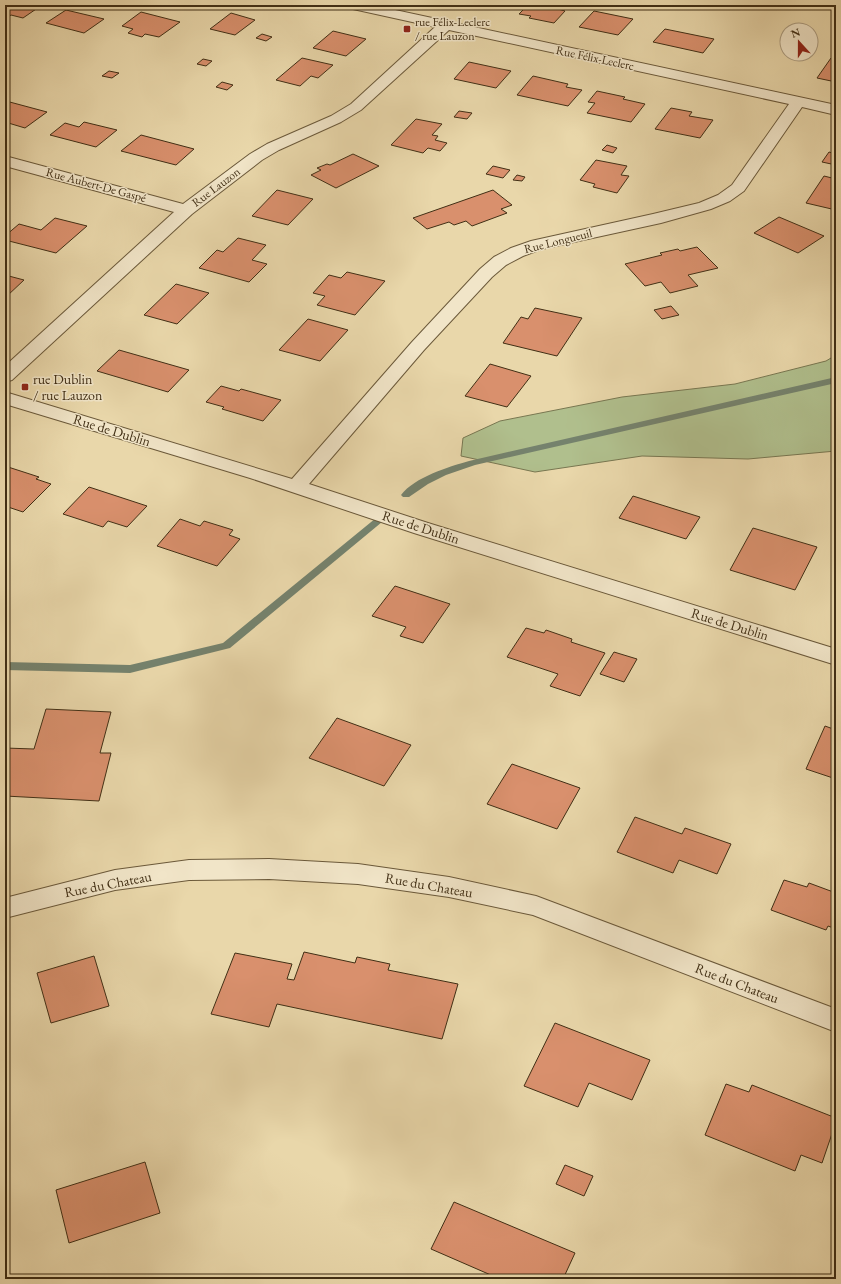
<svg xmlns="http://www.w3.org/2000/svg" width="841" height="1284" viewBox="0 0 841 1284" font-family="'EB Garamond',serif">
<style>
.green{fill:#b0bf8d;stroke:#787751}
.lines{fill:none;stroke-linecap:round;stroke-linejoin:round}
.stream{fill:#75826d;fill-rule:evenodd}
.building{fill:#d9906d;stroke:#412f15}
.street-casing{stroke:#6b593a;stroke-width:2}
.street{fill:#f1e5c8;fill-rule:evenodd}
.poi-dot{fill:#8f2418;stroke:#f1e5c8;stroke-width:1.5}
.labels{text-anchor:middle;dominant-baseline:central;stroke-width:3;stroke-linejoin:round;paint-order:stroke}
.far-poi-label{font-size:12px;fill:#412f15;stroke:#f1e5c8;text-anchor:start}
.far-street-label{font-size:12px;fill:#412f15;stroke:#f1e5c8}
.poi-label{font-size:14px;fill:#412f15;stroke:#f1e5c8;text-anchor:start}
.street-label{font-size:14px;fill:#412f15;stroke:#f1e5c8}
</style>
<rect width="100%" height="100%" fill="#e9d7aa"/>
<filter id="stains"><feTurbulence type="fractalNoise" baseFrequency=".005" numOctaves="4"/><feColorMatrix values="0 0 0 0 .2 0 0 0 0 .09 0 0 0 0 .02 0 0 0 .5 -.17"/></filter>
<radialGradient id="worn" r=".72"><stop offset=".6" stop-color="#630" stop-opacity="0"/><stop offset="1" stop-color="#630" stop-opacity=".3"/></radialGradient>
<path class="green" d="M836,355V451L748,459L642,456L535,472L461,456L463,438L500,421L622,397L735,384L826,361Z"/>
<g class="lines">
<g class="stream">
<path d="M836,377V383L475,465L446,475L428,484L409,497H403L401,495C415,477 448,467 469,461Z"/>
<path d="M379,517L384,520L382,522L230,648L130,673L5,670V662L130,665L223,643L376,518Z"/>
</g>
</g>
<g class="building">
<path d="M5,5H42L23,18L11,15L5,19Z"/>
<path d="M528,5H543L565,11L554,23L529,18L531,16L519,14Z"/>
<path d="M66,10L104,19L84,33L46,23Z"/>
<path d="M594,11L633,19L618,35L579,27Z"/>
<path d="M141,12L180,22L159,37L145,34L142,37L128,33L133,29L122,26Z"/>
<path d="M231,13L255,20L235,35L210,29Z"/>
<path d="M665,29L714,39L703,53L653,42Z"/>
<path d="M333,31L366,39L346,56L313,48Z"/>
<path d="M262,34L272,37L266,41L256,38Z"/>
<path d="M302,58L333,65L318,78L311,76L300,86L276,80Z"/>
<path d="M831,58L836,59V82L817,78Z"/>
<path d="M203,59L212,61L206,66L197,64Z"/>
<path d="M469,62L511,71L496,88L454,79Z"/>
<path d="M109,71L119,73L112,78L102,76Z"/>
<path d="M533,76L568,84L566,87L582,90L568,106L517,95Z"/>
<path d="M222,82L233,85L227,90L216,87Z"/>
<path d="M597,91L625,97L623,99L645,104L631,122L587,113L595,103L588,102Z"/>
<path d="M6,101L47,112L25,128L5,122V102Z"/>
<path d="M671,108L692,112L689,116L713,120L700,138L655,129Z"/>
<path d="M459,111L472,113L467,119L454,117Z"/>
<path d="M416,119L442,124L432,135L438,136L435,140L447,143L440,151L428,148L423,153L391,145Z"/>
<path d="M84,122L117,130L96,147L50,135L65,123L79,127Z"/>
<path d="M141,135L194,149L176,165L121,151Z"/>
<path d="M607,145L617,148L613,153L602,150Z"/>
<path d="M829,152L836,154V165L822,162Z"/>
<path d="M353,154L379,166L336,188L311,175L321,170L317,168L327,164L330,165Z"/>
<path d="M596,160L627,166L621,175L629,176L617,193L593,187L595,184L580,180Z"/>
<path d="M493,166L510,170L503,178L486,174Z"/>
<path d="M517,175L525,177L522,181L513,180Z"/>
<path d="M824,176L836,179V210L806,203Z"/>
<path d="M277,190L313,199L288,225L252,216Z"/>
<path d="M493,190L512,205L501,209L507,213L472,226L466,221L454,225L449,222L427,229L413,218Z"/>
<path d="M779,217L824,236L798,253L754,233Z"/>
<path d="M55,218L87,226L56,253L5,240V236L19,224L41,230Z"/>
<path d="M238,238L266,245L252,260L267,264L249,282L199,268L217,250L223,252Z"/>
<path d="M697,247L718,268L688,275L698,286L670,293L661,282L645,286L625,264L662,255L660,253L678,249L680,251Z"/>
<path d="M347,272L385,281L355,315L317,305L325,296L313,293L329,275L341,278Z"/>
<path d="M5,275L24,280L7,296H9L5,300Z"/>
<path d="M176,284L209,293L177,324L144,315Z"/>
<path d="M671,306L679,315L662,319L654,310Z"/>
<path d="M535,308L582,318L557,356L503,343L521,317L528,319Z"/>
<path d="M308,319L348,330L320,361L279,350Z"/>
<path d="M119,350L189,370L168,392L97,371Z"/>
<path d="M490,364L531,376L507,407L465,396Z"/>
<path d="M221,386L239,391L241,389L281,400L263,421L222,409L224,407L206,402Z"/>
<path d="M5,466L39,477L36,479L51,484L23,512L5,506Z"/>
<path d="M89,487L147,506L127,527L108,521L103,527L63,514Z"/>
<path d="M633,496L700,517L686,539L619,518Z"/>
<path d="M180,519L200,526L204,521L233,530L229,535L240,539L217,566L157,546Z"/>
<path d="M753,528L817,547L795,590L730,570Z"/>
<path d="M395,586L450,604L423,643L400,636L406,627L372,616Z"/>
<path d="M526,628L544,633L546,630L572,639L571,642L605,653L580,696L550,686L558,674L507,657Z"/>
<path d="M614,652L637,659L624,682L600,674Z"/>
<path d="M46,709L111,712L100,753H111L99,801L5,796V748L34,749Z"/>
<path d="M337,718L411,745L384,786L309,758Z"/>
<path d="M825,726L836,730V779L806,769Z"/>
<path d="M512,764L580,788L557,829L487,804Z"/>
<path d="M635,817L682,834L685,828L731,844L717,874L679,860L673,873L617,852Z"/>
<path d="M784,880L807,887L809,883L836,893V929L828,926L826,930L771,910Z"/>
<path d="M304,952L355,963L357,957L390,964L388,970L458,984L442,1039L277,1004L269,1027L211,1014L235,953L292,964L287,979L294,980Z"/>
<path d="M94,956L109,1006L51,1023L37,973Z"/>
<path d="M555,1023L650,1060L632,1100L589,1083L578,1107L524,1086Z"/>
<path d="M726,1084L749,1092L752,1085L836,1118V1122L822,1163L801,1155L795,1171L705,1135Z"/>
<path d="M145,1162L160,1213L69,1243L56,1190Z"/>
<path d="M565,1165L593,1176L584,1196L556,1184Z"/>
<path d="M454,1202L575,1253L563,1279H500L431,1249Z"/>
</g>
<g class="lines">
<g class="street-casing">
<g id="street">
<path d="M346,5H372L836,105V115L802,107L744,191L730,201L711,209L661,223L542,249L523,256L506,265L492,277L424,350L309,484L428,523L836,649V665L414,533L250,478L5,404V392L292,479L412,342L480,269L494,257L511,248L531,241L653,214L699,203L718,195L732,185L789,104L449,30L361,110L341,122L279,150L262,160L192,214L12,380L5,382V366L174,212L5,166V156L183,204L250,154L267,144L331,116L351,104L435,27L353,9L348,8Z"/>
<path d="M269,859L358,864L449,877L536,896L836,1009V1032L533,915L449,897L358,884L269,879L189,880L115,890L5,918V898L115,870L189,860Z"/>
</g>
</g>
<use href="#street" class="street"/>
</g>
<g class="poi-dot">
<rect x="403" y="25" width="8" height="8" rx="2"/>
<rect x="21" y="383" width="8" height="8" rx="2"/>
</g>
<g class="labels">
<g class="far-poi-label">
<text x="415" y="22">rue Félix-Leclerc<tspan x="415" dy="14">/ rue Lauzon</tspan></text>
</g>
<g class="far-street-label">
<text transform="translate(595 58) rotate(12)">Rue Félix-Leclerc</text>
<text transform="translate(96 185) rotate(15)">Rue Aubert-De Gaspé</text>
<text transform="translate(216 187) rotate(-37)">Rue Lauzon</text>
<text transform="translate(558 241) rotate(-14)">Rue Longueuil</text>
</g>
<g class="poi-label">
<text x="33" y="379">rue Dublin<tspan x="33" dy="16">/ rue Lauzon</tspan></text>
</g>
<g class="street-label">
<text transform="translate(112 430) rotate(17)">Rue de Dublin</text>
<text transform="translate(421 527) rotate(18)">Rue de Dublin</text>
<text transform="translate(730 624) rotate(17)">Rue de Dublin</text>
<text transform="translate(108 884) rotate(-11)">Rue du Chateau</text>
<text transform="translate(429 885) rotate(10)">Rue du Chateau</text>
<text transform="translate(737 983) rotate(21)">Rue du Chateau</text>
</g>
</g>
<rect width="841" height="1284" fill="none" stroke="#e9d7aa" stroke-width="20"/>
<rect x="6" y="6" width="829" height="1272" fill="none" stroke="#412f15" stroke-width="2"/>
<rect x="10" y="10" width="821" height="1264" fill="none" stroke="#412f15"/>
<g transform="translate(799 42) rotate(339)"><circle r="19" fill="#f1e5c8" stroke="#ab9c80"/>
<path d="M0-3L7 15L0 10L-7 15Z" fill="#8f2418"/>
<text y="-6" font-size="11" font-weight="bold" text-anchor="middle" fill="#412f15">N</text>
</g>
<rect width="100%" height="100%" filter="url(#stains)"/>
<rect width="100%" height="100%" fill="url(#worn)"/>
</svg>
